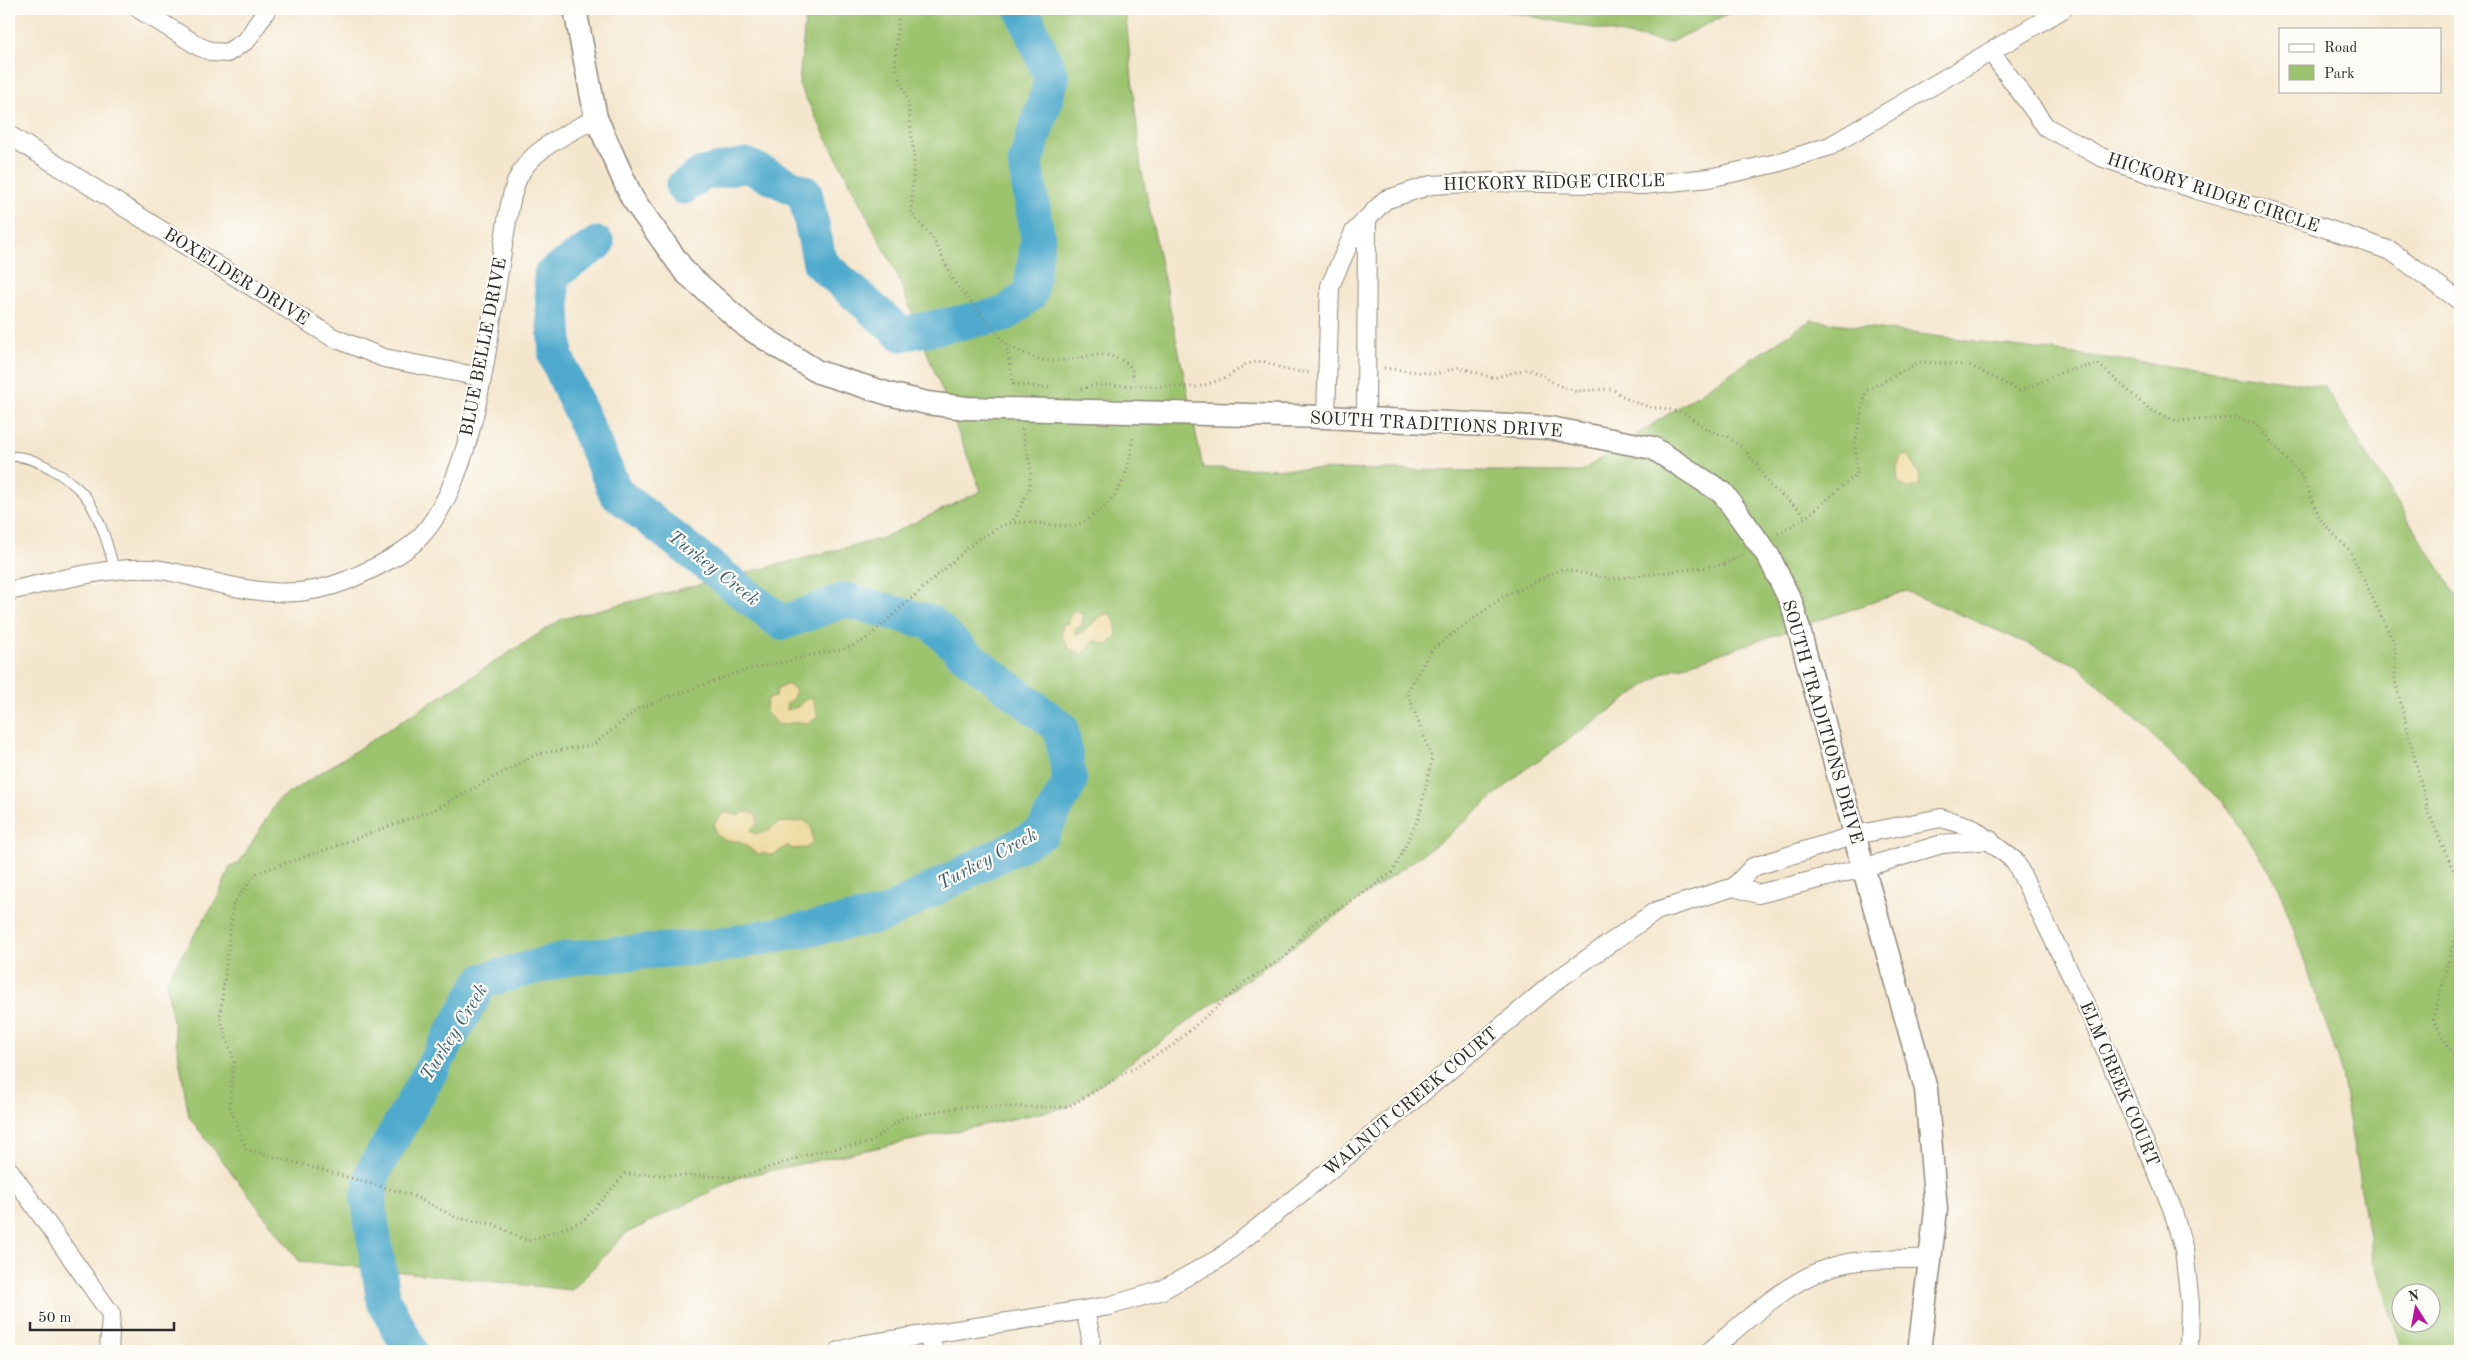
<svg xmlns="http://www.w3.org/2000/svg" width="2469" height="1360" viewBox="0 0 2469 1360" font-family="'Old Standard TT',serif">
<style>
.green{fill:#9cc36e;stroke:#64774c;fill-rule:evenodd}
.sand{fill:#eeda9e;stroke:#8c8264}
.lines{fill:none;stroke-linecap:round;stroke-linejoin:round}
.river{stroke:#4faacd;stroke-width:35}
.service-casing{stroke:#90887c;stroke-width:11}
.minor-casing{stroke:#90887c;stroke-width:20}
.tertiary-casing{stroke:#90887c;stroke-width:25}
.path{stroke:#90887c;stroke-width:3;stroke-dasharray:1 4;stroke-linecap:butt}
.service{stroke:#fff;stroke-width:9}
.minor{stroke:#fff;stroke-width:18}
.tertiary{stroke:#fff;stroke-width:22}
.labels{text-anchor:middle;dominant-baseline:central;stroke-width:4.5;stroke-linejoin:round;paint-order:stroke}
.street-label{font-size:18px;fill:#2b2b2b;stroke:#fdfcf7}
.water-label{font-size:19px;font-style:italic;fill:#395e6c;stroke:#fdfcf7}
</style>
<rect width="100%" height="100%" fill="#fdfcf7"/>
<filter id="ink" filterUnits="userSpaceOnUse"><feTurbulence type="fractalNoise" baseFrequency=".02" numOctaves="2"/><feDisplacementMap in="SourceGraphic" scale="10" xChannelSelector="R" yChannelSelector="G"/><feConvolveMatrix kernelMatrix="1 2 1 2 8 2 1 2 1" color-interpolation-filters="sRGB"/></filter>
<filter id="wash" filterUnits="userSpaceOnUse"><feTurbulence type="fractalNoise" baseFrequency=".0096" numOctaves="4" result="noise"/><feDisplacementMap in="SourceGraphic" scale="20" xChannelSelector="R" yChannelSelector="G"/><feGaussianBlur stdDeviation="1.12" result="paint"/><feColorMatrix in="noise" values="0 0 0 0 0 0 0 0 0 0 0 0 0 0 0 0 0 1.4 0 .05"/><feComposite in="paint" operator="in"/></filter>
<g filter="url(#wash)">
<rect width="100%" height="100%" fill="#f4e6cd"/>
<g class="green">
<path d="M806,9H1125L1141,168L1203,468L1580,472L1811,320L2324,386L2460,602V1351H2403L2373,1259L2339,1062L2278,884L2222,801L2077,665L1906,591L1665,672L1523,771L1444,839L1068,1107L740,1177L625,1234L572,1290L299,1261L189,1117L166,981L219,895L230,867L239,863L278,800L562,619L880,539L981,491L896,272L799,85ZM2402,1292H2432V1322H2402Z"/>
<path d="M1494,9H1737L1669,43Z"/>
</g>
<g class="sand">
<path d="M1909,455L1920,478L1919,486L1907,488L1898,482L1897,468L1901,457Z"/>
<path d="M1074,610L1083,615L1082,626L1075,629L1076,635C1090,631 1095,616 1109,613L1115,621L1117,635L1108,645L1094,640L1088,650L1082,654L1070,649L1061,635L1063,624L1069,623V618Z"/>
<path d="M787,684L796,690L792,700L786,704L787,710L798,707L804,700L812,698L818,717L809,723L799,722L779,725L766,712L767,699L775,697L777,690Z"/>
<path d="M746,812L756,814L758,823L750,830L755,834L766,832L778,823L805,821L811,827L813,842L806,848L792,849L788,845L774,855L756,853L740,841H726L716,834L714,824L723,813H731L738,816Z"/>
</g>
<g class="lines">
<g class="river">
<path d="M683,187L702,174L746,165L805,193L820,263L901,334L1005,314L1030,294L1038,238L1025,163L1052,79L1022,9"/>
<path d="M411,1351L384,1302L368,1200L373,1172L482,981L569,958L717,946L883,915L1042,833L1070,782L1061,728L963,653L932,623L845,600L782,623L616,493L556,357L551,275L597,244"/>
</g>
</g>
</g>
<g filter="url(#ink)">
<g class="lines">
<g class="service-casing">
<path id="service" d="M9,457C32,452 79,483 90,503C102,524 108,545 114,568"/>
</g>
<g class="minor-casing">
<g id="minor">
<path d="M139,9L200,47L213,52L227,53L247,40L267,9"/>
<path d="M1991,52L2046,127L2101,157L2197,190L2307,222L2391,251L2460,301"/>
<path d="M9,135L332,337L384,358L481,377"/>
<path d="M1326,417L1330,286L1354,232L1385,200L1431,185L1493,182L1643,185L1709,178L1777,163L1830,146L2063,9"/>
<path d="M1366,419L1367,219"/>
<path d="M9,591C57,581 102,567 152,569C170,570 188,576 205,580C254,593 300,600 348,580C370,570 397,558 415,542C475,487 488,336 501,258C505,237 509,196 518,178C531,148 570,133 596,118"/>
<path d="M1734,887L1758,894L1863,868L1942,844L1990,840"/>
<path d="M9,1170L111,1314L109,1351"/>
<path d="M1085,1310L1091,1338L1089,1351"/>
<path d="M926,1335L935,1351"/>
<path d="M839,1351L860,1345L1109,1306L1160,1291L1220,1258L1336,1165L1557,980L1656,911L1734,887L1753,867L1855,835L1941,818L1971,827L2015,861L2092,1018L2172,1208L2184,1250L2190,1304L2189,1351"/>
<path d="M1710,1351C1748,1319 1796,1272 1847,1263C1874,1258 1903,1260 1931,1258"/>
</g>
</g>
<g class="tertiary-casing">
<path id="tertiary" d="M575,9L596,118L632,198L685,272L747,327L818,372L889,394L927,403L966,408L1326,417L1550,428L1653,448L1723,493L1769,557L1792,604L1860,856L1926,1089L1936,1210L1919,1351"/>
</g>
<g class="path">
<path d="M899,9L895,63L908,102L914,158L911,213L934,240L954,282L1006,344L1014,388"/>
<path d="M1006,344C1021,352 1036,361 1054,361C1084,360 1106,344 1132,368L1133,380"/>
<path d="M1384,368L1436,374L1459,367L1493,378L1527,369L1542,375L1557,385L1575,391L1612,389L1629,400L1652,408H1663L1684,413L1708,430L1728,437L1741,447L1757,464L1768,484L1801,511L1805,518"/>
<path d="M1013,384L1052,388"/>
<path d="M1081,389L1095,385L1198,387L1226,378L1246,364L1263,361L1286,370L1311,373"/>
<path d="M1022,429L1031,472L1029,488L1015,519L978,539L865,640L851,647L745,670L639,708L593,745L537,754L435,809L331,848L256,873L233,905L220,1017L234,1062L229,1104L246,1149L412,1195L457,1218L493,1224L528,1241L583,1221L625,1174L740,1177L816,1152L869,1143L903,1118L960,1107H1068L1173,1045L1245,982L1287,955L1314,922L1346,905L1393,872L1419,817L1432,758L1407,692L1432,649L1503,597L1562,569L1612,579L1723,565L1742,555"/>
<path d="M1010,523C1033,520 1052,527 1072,526C1081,525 1090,518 1096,513C1124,493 1129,468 1133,436"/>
<path d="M1778,534L1805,518L1857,474L1855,444L1866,391L1919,362L1969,365L2020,391L2063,372L2098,364L2150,410L2177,421L2236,418L2255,423L2303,478L2321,521L2350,551L2395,645V681L2429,814L2460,885"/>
<path d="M2460,917L2433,1020L2460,1066"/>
</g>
<use href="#service" class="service"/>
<use href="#minor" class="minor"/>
<use href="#tertiary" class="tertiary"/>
</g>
</g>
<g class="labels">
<g class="street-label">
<text transform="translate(1554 183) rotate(-1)">HICKORY RIDGE CIRCLE</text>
<text transform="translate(2213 193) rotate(18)">HICKORY RIDGE CIRCLE</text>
<text transform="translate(236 277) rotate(32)">BOXELDER DRIVE</text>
<text transform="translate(484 347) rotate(-79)">BLUE BELLE DRIVE</text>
<text transform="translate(1436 425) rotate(3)">SOUTH TRADITIONS DRIVE</text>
<text transform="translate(1822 722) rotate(74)">SOUTH TRADITIONS DRIVE</text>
<text transform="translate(2119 1084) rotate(67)">ELM CREEK COURT</text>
<text transform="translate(1411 1102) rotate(-40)">WALNUT CREEK COURT</text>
</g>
<g class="water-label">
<text transform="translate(713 569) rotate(38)">Turkey Creek</text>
<text transform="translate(988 860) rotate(-28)">Turkey Creek</text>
<text transform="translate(455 1033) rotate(-58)">Turkey Creek</text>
</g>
</g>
<rect width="2469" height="1360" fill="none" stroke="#fdfcf7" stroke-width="30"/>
<rect x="2279" y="28" width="162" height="65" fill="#fdfcf7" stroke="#a9a8a5"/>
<rect x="2289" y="44" width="25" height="8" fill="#ffffff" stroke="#a9a8a5"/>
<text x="2324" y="52" font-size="15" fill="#2b2b2b">Road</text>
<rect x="2289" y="65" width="25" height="15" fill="#9cc36e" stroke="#a9a8a5"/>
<text x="2324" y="78" font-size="15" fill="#2b2b2b">Park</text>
<g transform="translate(2416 1308) rotate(349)"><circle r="24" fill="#fdfcf7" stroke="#a9a8a5"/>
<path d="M0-4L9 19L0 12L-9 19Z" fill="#b5179e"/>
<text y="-8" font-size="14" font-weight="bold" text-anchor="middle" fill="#2b2b2b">N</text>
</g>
<path d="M30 1322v8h144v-8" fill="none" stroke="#2b2b2b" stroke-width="2.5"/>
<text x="38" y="1322" font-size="15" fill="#2b2b2b" stroke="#fdfcf7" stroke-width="4" paint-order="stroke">50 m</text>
</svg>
